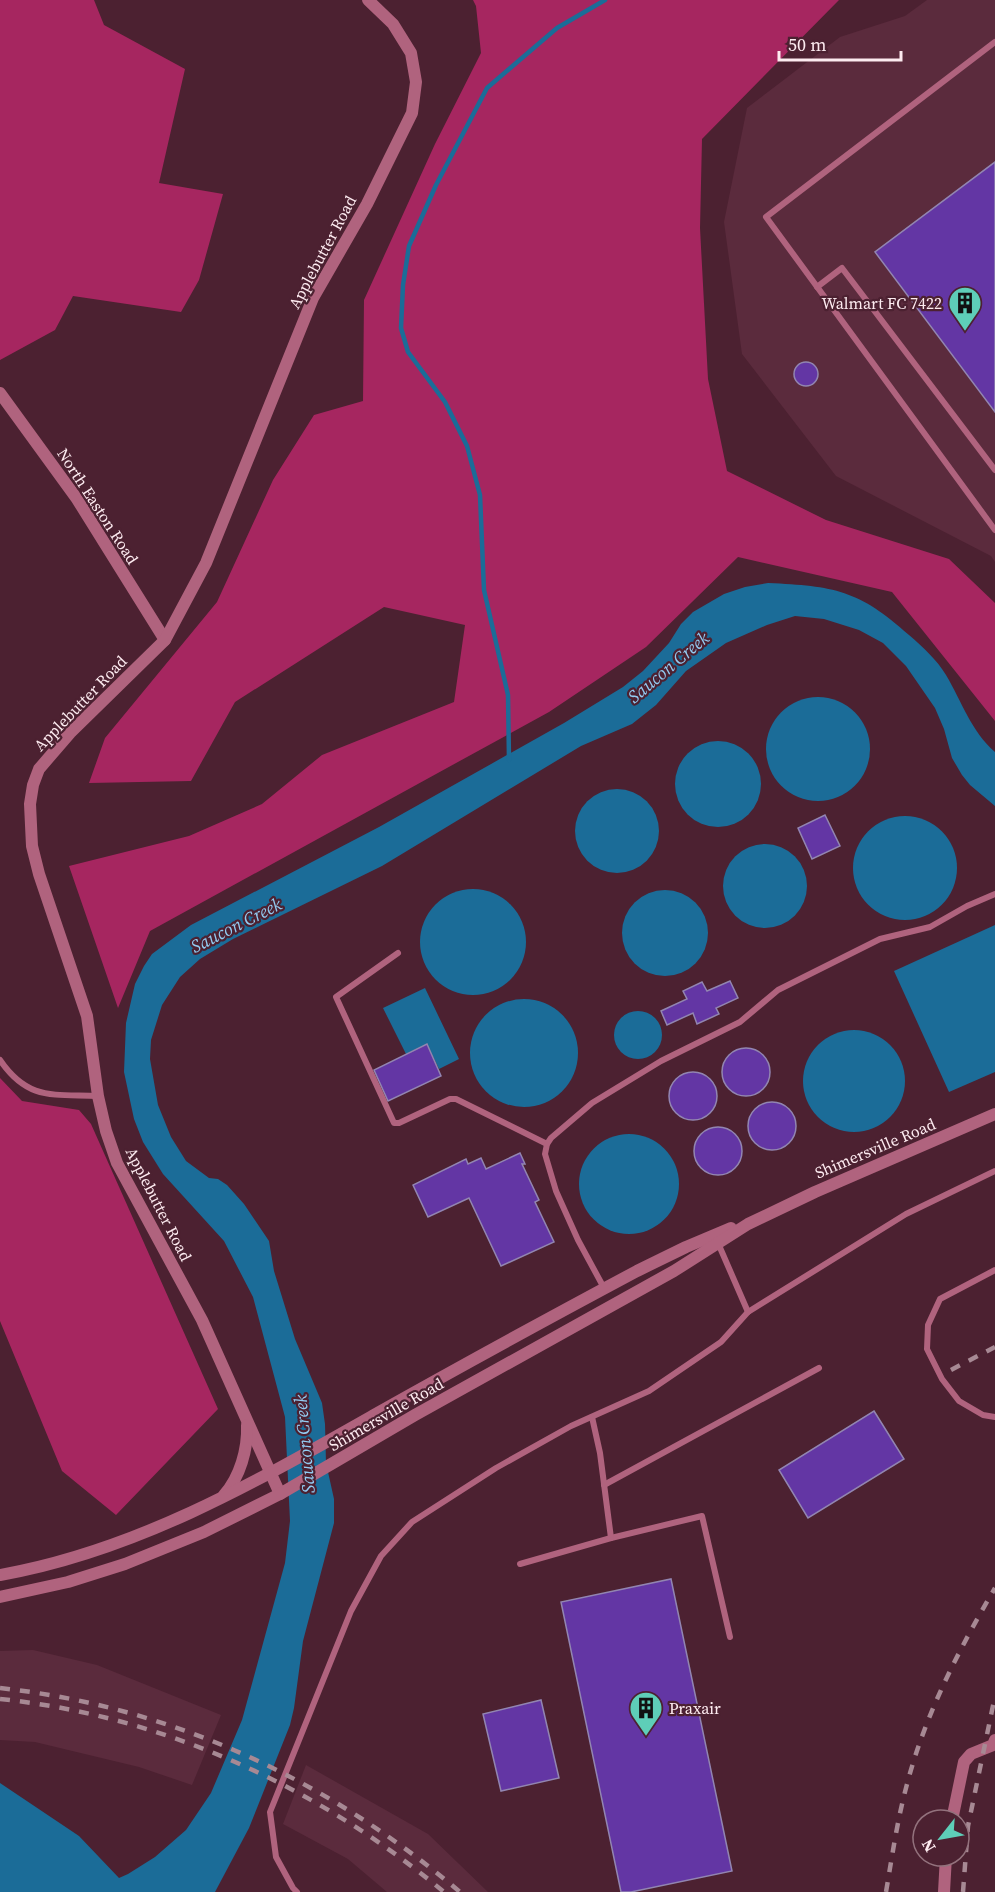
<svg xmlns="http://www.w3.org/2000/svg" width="995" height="1892" viewBox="0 0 995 1892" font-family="'Source Serif 4',serif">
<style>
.built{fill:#5b2b3d}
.forest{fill:#a62660}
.water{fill:#1b6c98}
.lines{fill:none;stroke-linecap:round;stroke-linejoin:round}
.stream{stroke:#1b6c98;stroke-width:4.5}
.building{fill:#6336a4;stroke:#9285b1;stroke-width:1.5}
.service{stroke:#b0637e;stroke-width:6}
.minor{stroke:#b0637e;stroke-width:12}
.tertiary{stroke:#b0637e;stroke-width:12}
.rail{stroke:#a78994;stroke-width:4.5;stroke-dasharray:10 10;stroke-linecap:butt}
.labels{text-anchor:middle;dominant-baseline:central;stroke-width:4.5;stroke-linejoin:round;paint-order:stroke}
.street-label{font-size:16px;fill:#fdebf0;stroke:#4c2131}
.poi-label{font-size:16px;fill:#fdebf0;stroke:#4c2131;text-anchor:end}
.water-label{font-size:18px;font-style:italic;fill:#93ccf2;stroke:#4c2131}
</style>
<rect width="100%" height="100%" fill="#4c2131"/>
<g class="built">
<path d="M927,0H995V562L991,556L836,476L742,354L724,222L747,108L840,37L905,16Z"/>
<path d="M33,1650L97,1665L221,1715L192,1785L139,1767L35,1742L0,1740V1651Z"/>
<path d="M306,1765L428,1834L488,1892H387L348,1859L283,1824Z"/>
</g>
<g class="forest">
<path d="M0,0H94L104,25L185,69L159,183L223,194L199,280L181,312L73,296L55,330L0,360Z"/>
<path d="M473,0H839L702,139L700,228L708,379L727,471L826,520L949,559L995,603V721L892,592L738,557L646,647L549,712L150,931L118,1008L69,866L189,836L262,804L322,755L454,702L465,625L384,607L235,702L191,781L89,783L105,738L217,602L273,480L314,415L363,401L364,300L435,144L481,53L476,6Z"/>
<path d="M0,1078L22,1101L79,1110L91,1124L218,1409L116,1515L62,1471L0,1321Z"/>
</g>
<g class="water">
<path d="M768,583C834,586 859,590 909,635C923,647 937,660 946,675C962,702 971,731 995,752V806L970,785L962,775L952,758L944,729L935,708L906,666L883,643L859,630L824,619L795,616L767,625L726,643L686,671L656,705L632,724L581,746L382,866L233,939L200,959L180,977L162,1005L151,1040L150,1059L158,1105L171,1137L186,1161L209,1178L218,1179L227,1185L244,1204L269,1241L274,1271L295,1339L322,1403L325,1424L326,1463L334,1499V1523L303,1641L294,1708L290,1725L249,1828L215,1892H0V1783L79,1836L119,1878L128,1874L155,1857L186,1830L211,1793L242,1720L285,1563L290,1521L285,1417L253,1297L224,1241L163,1174L143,1142L134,1119L124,1072L126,1023L135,984L144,966L152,954L191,925L379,827L564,723L623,687L643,671L669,643L681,624L693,612L724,594L745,587Z"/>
<circle cx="818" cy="749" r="52"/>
<circle cx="718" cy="784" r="43"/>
<circle cx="617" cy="831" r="42"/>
<circle cx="905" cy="868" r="52"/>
<circle cx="765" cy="886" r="42"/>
<circle cx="473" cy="942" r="53"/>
<circle cx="665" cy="933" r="43"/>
<path d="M995,925V1072L949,1092L894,971Z"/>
<path d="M425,988L459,1059L439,1069L427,1044L406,1054L383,1008Z"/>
<circle cx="524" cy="1053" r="54"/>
<circle cx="638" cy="1035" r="24"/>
<circle cx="854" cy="1081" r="51"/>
<circle cx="629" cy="1184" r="50"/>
</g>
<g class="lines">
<path class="stream" d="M509,760L508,695L484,590L480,495L467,446L445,402L408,352L401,328L403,285L409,246L436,185L487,88L557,28L605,0"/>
</g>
<g class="building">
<path d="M995,162V412L875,252Z"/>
<circle cx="806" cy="374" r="12"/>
<path d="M825,815L840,846L812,859L798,828Z"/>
<path d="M730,981L738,998L716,1008L719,1014L697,1024L693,1013L667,1025L661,1011L687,999L683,991L702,982L707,991Z"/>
<path d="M427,1044L441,1076L388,1101L374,1070Z"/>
<circle cx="746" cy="1072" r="24"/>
<circle cx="693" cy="1096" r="24"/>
<circle cx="772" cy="1126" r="24"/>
<circle cx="718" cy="1151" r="24"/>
<path d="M520,1153L525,1164H522L539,1200L535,1202L554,1242L501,1266L469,1198L428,1217L413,1185L466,1159L468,1164L481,1158L486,1169Z"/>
<path d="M874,1411L904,1459L808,1518L779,1470Z"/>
<path d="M671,1579L732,1871L631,1892H621L561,1602Z"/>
<path d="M541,1700L559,1778L501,1791L483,1714Z"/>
</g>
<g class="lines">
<g class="service">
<path d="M995,42L766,217L995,530"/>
<path d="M817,287L842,268L995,470"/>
<path d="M398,953L336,997L394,1123H399L450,1099H456L547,1144"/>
<path d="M0,1060C28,1101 53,1094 98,1096"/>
<path d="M718,1243L748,1312"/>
<path d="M995,1270L940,1299L928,1325L927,1349L942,1379L959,1401L983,1415L995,1417"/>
<path d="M604,1288L578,1240L556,1191L545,1154L547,1144L551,1138L592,1103L661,1061L740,1022L778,990L880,939L930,927L967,906L995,894"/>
<path d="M604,1485L819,1368"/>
<path d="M611,1538L702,1516L730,1637"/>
<path d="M520,1564L611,1538L600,1453L592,1417"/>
<path d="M297,1892L293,1888L276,1857L270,1812L351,1611L381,1556L412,1522L496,1468L571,1426L649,1391L721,1342L748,1312L906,1214L995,1171"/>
</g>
<g class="minor">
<path d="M0,393L77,499L165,640"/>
<path d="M952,1820L964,1762L971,1754L993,1745L995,1740"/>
<path d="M944,1892L946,1856"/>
</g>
<g class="tertiary">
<path d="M280,1494L202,1320L117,1163L106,1131L98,1096L87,1016L39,874L32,846L30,804L33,785L39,769L70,733L165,640L206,563L313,298L367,204L412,113L416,82L411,53L393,24L368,0"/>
<path d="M224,1495C240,1477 248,1449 247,1425"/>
<path d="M0,1575C136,1551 256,1482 374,1415C461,1366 549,1318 637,1271L686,1247L731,1228"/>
<path d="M0,1597L68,1582L125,1564L204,1532L280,1494L415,1415L674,1271L748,1224L815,1192L995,1114"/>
</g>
<g class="rail">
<path d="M951,1370L995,1347"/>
<path d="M0,1688C173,1707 328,1780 460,1892"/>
<path d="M0,1699C164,1716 318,1787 444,1892"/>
<path d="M886,1892C892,1857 897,1822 906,1788C924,1717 958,1651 995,1588"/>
<path d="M963,1892L968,1826L995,1696"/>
</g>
</g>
<defs>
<g id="building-pin" transform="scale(1.725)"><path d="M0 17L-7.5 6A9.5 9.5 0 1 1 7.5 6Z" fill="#5eceb8" stroke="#4c2131"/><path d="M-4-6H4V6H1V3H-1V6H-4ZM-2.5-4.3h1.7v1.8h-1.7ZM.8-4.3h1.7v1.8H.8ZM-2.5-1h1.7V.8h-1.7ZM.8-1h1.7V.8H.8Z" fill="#111"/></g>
</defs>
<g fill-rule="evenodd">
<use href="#building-pin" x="965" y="303"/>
<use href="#building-pin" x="646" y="1708"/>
</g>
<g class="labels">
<g class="street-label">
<text transform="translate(322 252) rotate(-62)">Applebutter Road</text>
<text transform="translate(98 506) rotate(57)">North Easton Road</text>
<text transform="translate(80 703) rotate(-46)">Applebutter Road</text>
<text transform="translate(875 1148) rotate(-23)">Shimersville Road</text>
<text transform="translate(159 1204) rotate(63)">Applebutter Road</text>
<text transform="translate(386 1414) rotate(-30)">Shimersville Road</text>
</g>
<g class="poi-label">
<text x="942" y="303">Walmart FC 7422</text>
<text x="669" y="1708" text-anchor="start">Praxair</text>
</g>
<g class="water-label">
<text transform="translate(668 667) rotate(-40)">Saucon Creek</text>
<text transform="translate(236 925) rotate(-27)">Saucon Creek</text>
<text transform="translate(304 1444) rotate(-95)">Saucon Creek</text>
</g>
</g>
<g transform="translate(941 1838) rotate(239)"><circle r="28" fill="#4c2131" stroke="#93727d" stroke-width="1.5"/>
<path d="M0-4.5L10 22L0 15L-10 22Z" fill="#5eceb8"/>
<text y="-9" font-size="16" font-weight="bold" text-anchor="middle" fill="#fdebf0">N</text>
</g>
<path d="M779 51v9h122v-9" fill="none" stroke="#fdebf0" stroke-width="3"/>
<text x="788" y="51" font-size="18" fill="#fdebf0" stroke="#4c2131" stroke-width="4.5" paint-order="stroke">50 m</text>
</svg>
